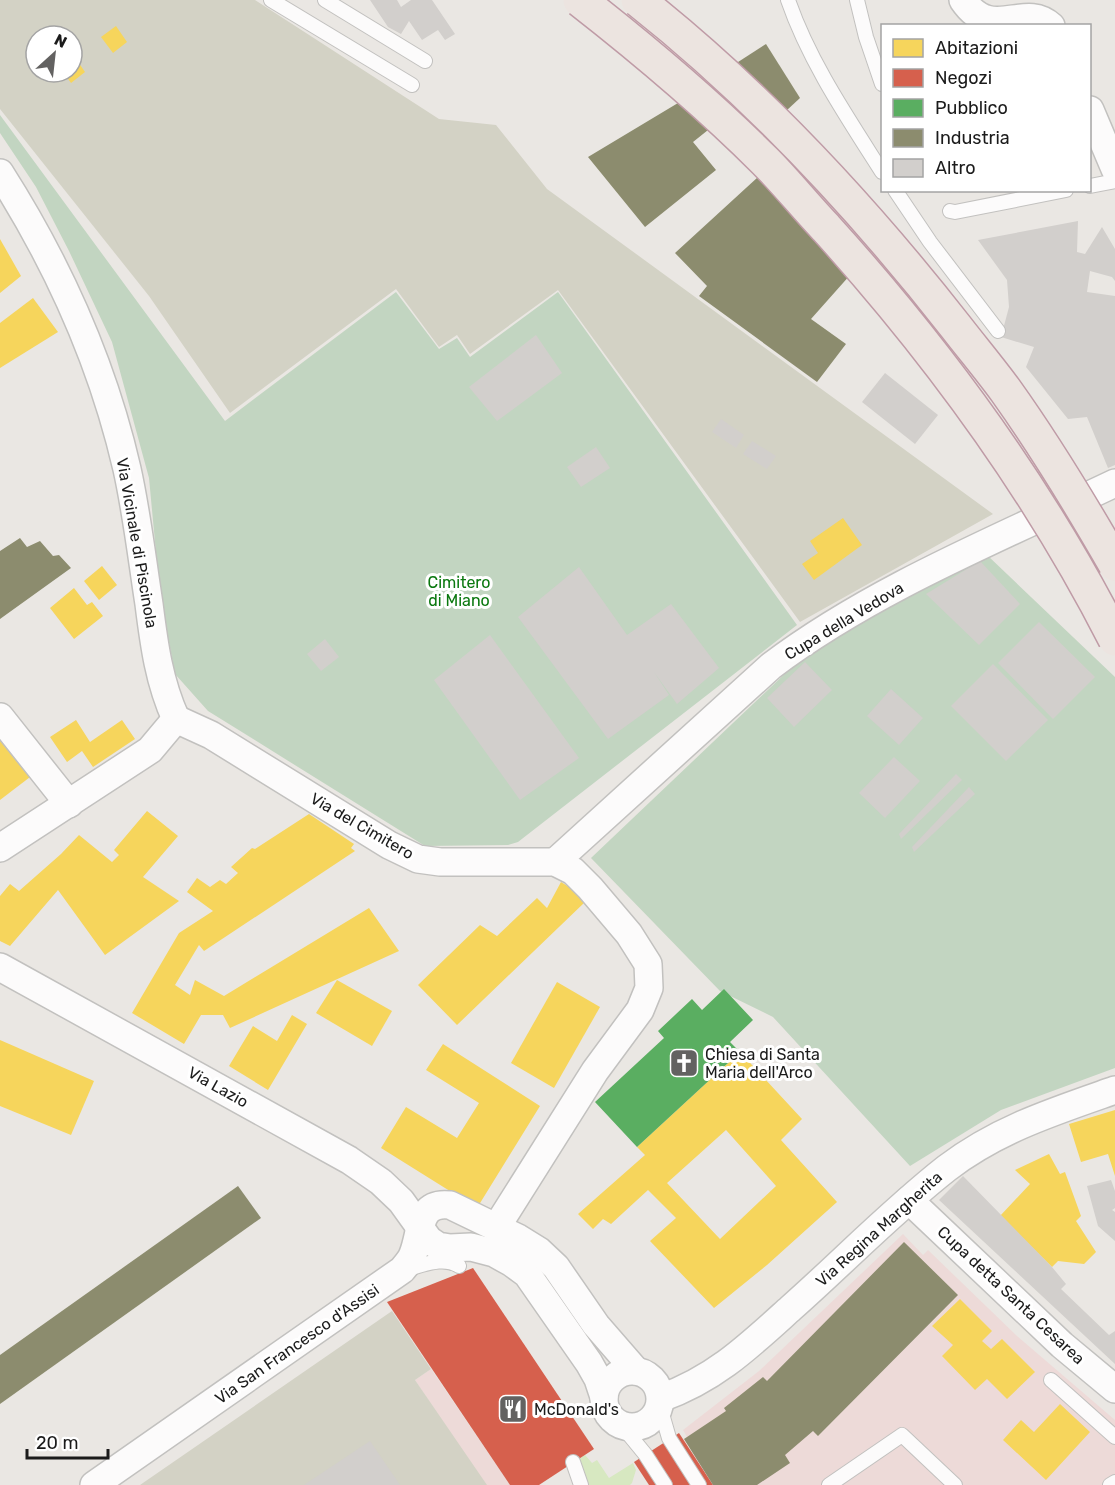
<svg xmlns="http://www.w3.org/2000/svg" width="1115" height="1485" viewBox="0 0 1115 1485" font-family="Rubik,sans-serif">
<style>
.commercial{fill:#eddad8}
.construction{fill:#d3d2c5;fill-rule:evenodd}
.grass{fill:#d7e8c1}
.cemetery{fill:#c2d5c1}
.homes{fill:#f6d55c;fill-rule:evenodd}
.shops{fill:#d6604d}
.public{fill:#5aae61}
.industry{fill:#8c8c6e}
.building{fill:#d2cfcc}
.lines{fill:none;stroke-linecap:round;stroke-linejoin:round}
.service-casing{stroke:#c2c1bf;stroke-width:16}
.minor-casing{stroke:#c2c1bf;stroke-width:30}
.service{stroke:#fcfbfb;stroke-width:14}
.minor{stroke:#fcfbfb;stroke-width:27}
.trunk-bridge-casing{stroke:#bf9ba6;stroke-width:36;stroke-linecap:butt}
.trunk-bridge{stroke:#ece4e0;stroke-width:33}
.labels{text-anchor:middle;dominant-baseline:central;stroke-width:6;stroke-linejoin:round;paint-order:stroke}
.street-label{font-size:16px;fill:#1b1b1b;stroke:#fff}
.park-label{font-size:16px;fill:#0a780f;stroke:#fff}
.poi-label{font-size:16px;fill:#1b1b1b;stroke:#fff;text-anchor:start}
</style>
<rect width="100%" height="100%" fill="#eae7e3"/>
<g class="commercial">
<path d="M903,1234L923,1255L928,1250L1017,1336L1115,1420V1485H713L684,1439L687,1437L683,1430L759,1371Z"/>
<path d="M431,1369L510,1485H485L415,1380Z"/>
</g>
<g class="construction">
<path d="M0,0H255L439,119L496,125L547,189L993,514L800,622L558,290L470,354L457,335L439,347L396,289L230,413L149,296L0,109ZM36,36H72V72H36Z"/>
<path d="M392,1311L431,1369L415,1380L487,1485H140Z"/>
</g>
<path class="grass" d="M585,1455L592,1463L597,1460L609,1478L633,1463L636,1470L632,1483L630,1485H588L579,1459Z"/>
<g class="cemetery">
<path d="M0,115L225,421L396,292L439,349L457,338L470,357L558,292L797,625L518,842L508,845L425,846L208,711L175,674L160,595L149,478L112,342L69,251L36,187L0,133Z"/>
<path d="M987,555L1115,677V1068L1001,1110L910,1166L773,1017L720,991L591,858L813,647Z"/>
</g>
<g class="homes">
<path d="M116,26L127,42L113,53L101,37Z"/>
<path d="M74,56L85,72L71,83L63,72H72V58Z"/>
<path d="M0,239L21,276L0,293Z"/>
<path d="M33,298L58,332L0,368V323Z"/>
<path d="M843,518L862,545L814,580L802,564L818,553L810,541Z"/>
<path d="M102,566L117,585L99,600L84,581Z"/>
<path d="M74,588L87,605L92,602L103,616L74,639L50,608Z"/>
<path d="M76,720L90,742L122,720L135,739L93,767L82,751L67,762L50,737Z"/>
<path d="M0,730L34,774L0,800Z"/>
<path d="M147,811L178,836L143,877L179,901L105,955L58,890L10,946L0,941V896L10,884L19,891L61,854L79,835L112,862L119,855L114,850Z"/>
<path d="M309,814L354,844L351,848L355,851L204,951L199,945L175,985L190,995L195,980L224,996L369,908L399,951L230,1028L223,1015H201L184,1044L132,1013L179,933L213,911L187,892L197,878L210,887L220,880L226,884L238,873L231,867L252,848L255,849Z"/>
<path d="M561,882L574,890L585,902L457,1025L418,985L480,925L497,936L537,898L547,908Z"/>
<path d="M337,980L392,1011L372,1046L316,1013Z"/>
<path d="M557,982L600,1007L554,1088L511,1063Z"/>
<path d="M292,1015L307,1024L268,1090L229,1066L253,1026L277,1041Z"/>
<path d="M0,1040L94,1081L71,1135L0,1106Z"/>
<path d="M443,1044L540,1106L477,1208L381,1148L406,1107L457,1138L479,1103L426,1070Z"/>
<path d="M740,1052L802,1119L781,1140L837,1202L767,1265L714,1308L650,1241L676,1218L648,1190L611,1224L603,1219L593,1229L578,1214L645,1155L637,1147ZM726,1130L776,1186L720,1239L667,1183Z"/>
<path d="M1115,1110V1176L1108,1154L1081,1162L1069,1124Z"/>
<path d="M1049,1154L1060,1174L1065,1172L1081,1216L1076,1221L1096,1252L1084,1264L1058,1261L1052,1267L1000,1216L1030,1184L1015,1170Z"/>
<path d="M960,1299L992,1331L982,1341L991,1349L1002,1339L1035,1372L1007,1399L987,1379L975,1390L942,1356L953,1345L932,1326Z"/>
<path d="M1060,1404L1090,1432L1046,1480L1003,1440L1021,1420L1034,1432Z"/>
</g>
<g class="shops">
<path d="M473,1268L594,1449L539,1485H510L387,1302Z"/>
<path d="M679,1433L713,1485H649L634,1462Z"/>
</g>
<path class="public" d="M724,989L753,1020L730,1042L740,1052L637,1147L595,1102L664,1038L658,1031L692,999L702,1010Z"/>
<g class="industry">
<path d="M766,44L800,98L786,111L735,64Z"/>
<path d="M678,103L708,130L693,142L716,170L645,227L588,157Z"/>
<path d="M758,177L851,274L811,319L846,344L817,382L699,296L707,286L675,253Z"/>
<path d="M20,538L27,547L40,541L53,556L59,555L71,568L0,619V551Z"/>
<path d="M238,1186L261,1218L0,1404V1355Z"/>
<path d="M904,1242L958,1295L818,1436L813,1431L785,1455L790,1463L757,1485H713L684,1439L726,1411L724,1408L763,1377L767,1381Z"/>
</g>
<g class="building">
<path d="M370,0H397L401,7L411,0H432L455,34L445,40L438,30L422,40L409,21L401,34L388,27Z"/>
<path d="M1078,221L1077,252L1085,254L1102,227L1115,249V281L1112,277L1090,271L1087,292L1115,296V465L1108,468L1087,417L1068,419L1026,367L1034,347L1001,337L1009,307L1007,280L978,240Z"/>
<path d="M536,335L562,373L497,421L469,387Z"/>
<path d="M885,373L938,415L915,444L862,402Z"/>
<path d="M721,419L744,435L736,448L712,432Z"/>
<path d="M752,441L776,456L767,469L743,454Z"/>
<path d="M596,447L610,468L581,487L567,467Z"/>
<path d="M980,561L1020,604L979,645L926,594Z"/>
<path d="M579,567L627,635L671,604L719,668L677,704L654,672L669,695L608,739L518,617Z"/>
<path d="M1039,622L1095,677L1053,719L998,663Z"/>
<path d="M490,635L579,758L520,800L434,680Z"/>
<path d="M325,639L339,657L321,671L307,654Z"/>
<path d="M805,662L832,690L794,727L767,698Z"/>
<path d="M993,664L1048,720L1006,761L951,706Z"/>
<path d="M891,689L923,718L899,745L867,716Z"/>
<path d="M894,757L920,781L885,818L859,793Z"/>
<path d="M956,774L962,780L901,839L899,834Z"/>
<path d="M969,787L975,794L914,852L912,847Z"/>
<path d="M963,1176L1052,1267L1066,1284L1061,1289L1109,1335L1115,1331V1364L939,1200Z"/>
<path d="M1111,1180L1115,1191V1208L1112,1210L1115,1212V1241L1098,1226L1087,1186Z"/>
<path d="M370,1441L400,1485H304Z"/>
</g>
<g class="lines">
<g class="service-casing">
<g id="service">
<path d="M271,0L412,85"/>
<path d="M325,0L425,61"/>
<path d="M788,0C809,61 847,117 882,172"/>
<path d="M857,0L866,37L882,84"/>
<path d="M1090,186L1115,181"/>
<path d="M895,190L930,242L998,331"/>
<path d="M950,211L955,212L1066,190"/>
<path d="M407,1269C424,1265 443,1256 459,1266"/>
<path d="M1051,1380L1115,1437"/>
<path d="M660,1407L669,1438L699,1485"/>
<path d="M622,1426L645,1454L665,1485"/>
<path d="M573,1462L581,1485"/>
<path d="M829,1485L902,1435L955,1485"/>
<path d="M1110,1485L1115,1482"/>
</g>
</g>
<g class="minor-casing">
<g id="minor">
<path d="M963,0C992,43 1024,1 1051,26"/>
<path d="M1090,110L1115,169"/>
<path d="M0,173C58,264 103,365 127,469C137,514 142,559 149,604C154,644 159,682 176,719"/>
<path d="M0,717L69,804"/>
<path d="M0,848L150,750L176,719L211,735L389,845L418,859L440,862H555L573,871L590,888L629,934L648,964L649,988L640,1010L595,1071L496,1228"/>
<path d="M555,862L771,666C873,589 1000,538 1115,483"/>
<path d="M0,967L349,1160L381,1182L401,1201L429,1240L438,1246L450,1248L471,1247L494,1253L512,1263L527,1274L589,1363L598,1379L604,1397"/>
<path d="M909,1200L1062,1345L1115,1389"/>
<circle cx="632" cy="1399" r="28"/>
<path d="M661,1398C715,1379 749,1346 791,1308C843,1262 892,1211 947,1168C998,1129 1055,1111 1115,1090"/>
<path d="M94,1485L402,1270C406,1265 411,1260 413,1254C422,1232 417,1201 450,1205L518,1238L539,1251L556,1267L596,1325L636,1371"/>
</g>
</g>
<use href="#service" class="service"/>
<use href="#minor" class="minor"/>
<g class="trunk-bridge-casing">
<g id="trunk-bridge">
<path d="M580,0C644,50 707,103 765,161C786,182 805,206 826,228C939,353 1038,488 1115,639"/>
<path d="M638,0C757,94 862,207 956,327C973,349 990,369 1006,391C1046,447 1081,505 1115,564"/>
</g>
</g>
<use href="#trunk-bridge" class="trunk-bridge"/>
</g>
<defs>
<g id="church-square" transform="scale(1.5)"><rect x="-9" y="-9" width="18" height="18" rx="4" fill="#636261" stroke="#fff"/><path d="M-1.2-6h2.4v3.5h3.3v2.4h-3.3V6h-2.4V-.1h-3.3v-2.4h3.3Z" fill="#fff"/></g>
<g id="restaurant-square" transform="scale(1.5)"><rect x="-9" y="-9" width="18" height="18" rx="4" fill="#636261" stroke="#fff"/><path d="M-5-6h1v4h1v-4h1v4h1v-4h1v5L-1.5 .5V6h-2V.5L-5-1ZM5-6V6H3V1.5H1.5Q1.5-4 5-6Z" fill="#fff"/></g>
</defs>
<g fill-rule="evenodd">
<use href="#church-square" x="684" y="1063"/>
<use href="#restaurant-square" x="513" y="1409"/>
</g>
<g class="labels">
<g class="street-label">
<text transform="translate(137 543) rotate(80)">Via Vicinale di Piscinola</text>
<text transform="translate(844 621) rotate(-31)">Cupa della Vedova</text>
<text transform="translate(362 826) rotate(30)">Via del Cimitero</text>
<text transform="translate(218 1087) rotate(29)">Via Lazio</text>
<text transform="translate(879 1229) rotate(-42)">Via Regina Margherita</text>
<text transform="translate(1011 1295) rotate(43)">Cupa detta Santa Cesarea</text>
<text transform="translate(297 1344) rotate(-35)">Via San Francesco d'Assisi</text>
</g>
<g class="park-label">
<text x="459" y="582">Cimitero<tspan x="459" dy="18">di Miano</tspan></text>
</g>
<g class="poi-label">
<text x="705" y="1054">Chiesa di Santa<tspan x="705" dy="18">Maria dell'Arco</tspan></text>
<text x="534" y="1409">McDonald's</text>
</g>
</g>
<rect x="881" y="24" width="210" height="168" fill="#ffffff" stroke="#a4a4a4" stroke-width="1.5"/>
<rect x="893" y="39" width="30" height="18" fill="#f6d55c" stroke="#a4a4a4" stroke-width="1.5"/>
<text x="935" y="54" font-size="18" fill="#1b1b1b">Abitazioni</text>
<rect x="893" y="69" width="30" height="18" fill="#d6604d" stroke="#a4a4a4" stroke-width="1.5"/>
<text x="935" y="84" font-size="18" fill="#1b1b1b">Negozi</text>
<rect x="893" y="99" width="30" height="18" fill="#5aae61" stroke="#a4a4a4" stroke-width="1.5"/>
<text x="935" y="114" font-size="18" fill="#1b1b1b">Pubblico</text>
<rect x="893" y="129" width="30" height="18" fill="#8c8c6e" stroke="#a4a4a4" stroke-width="1.5"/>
<text x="935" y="144" font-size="18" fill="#1b1b1b">Industria</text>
<rect x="893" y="159" width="30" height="18" fill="#d2cfcc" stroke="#a4a4a4" stroke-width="1.5"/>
<text x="935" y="174" font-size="18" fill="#1b1b1b">Altro</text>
<g transform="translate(54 54) rotate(27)"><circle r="28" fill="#ffffff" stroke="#a4a4a4" stroke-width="1.5"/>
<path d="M0-4.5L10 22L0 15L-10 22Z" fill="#636261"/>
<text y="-9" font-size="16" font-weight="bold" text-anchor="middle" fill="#1b1b1b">N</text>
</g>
<path d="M27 1449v9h81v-9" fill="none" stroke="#1b1b1b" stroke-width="3"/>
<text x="36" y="1449" font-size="18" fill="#1b1b1b" stroke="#ffffff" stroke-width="4.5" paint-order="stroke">20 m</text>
</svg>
